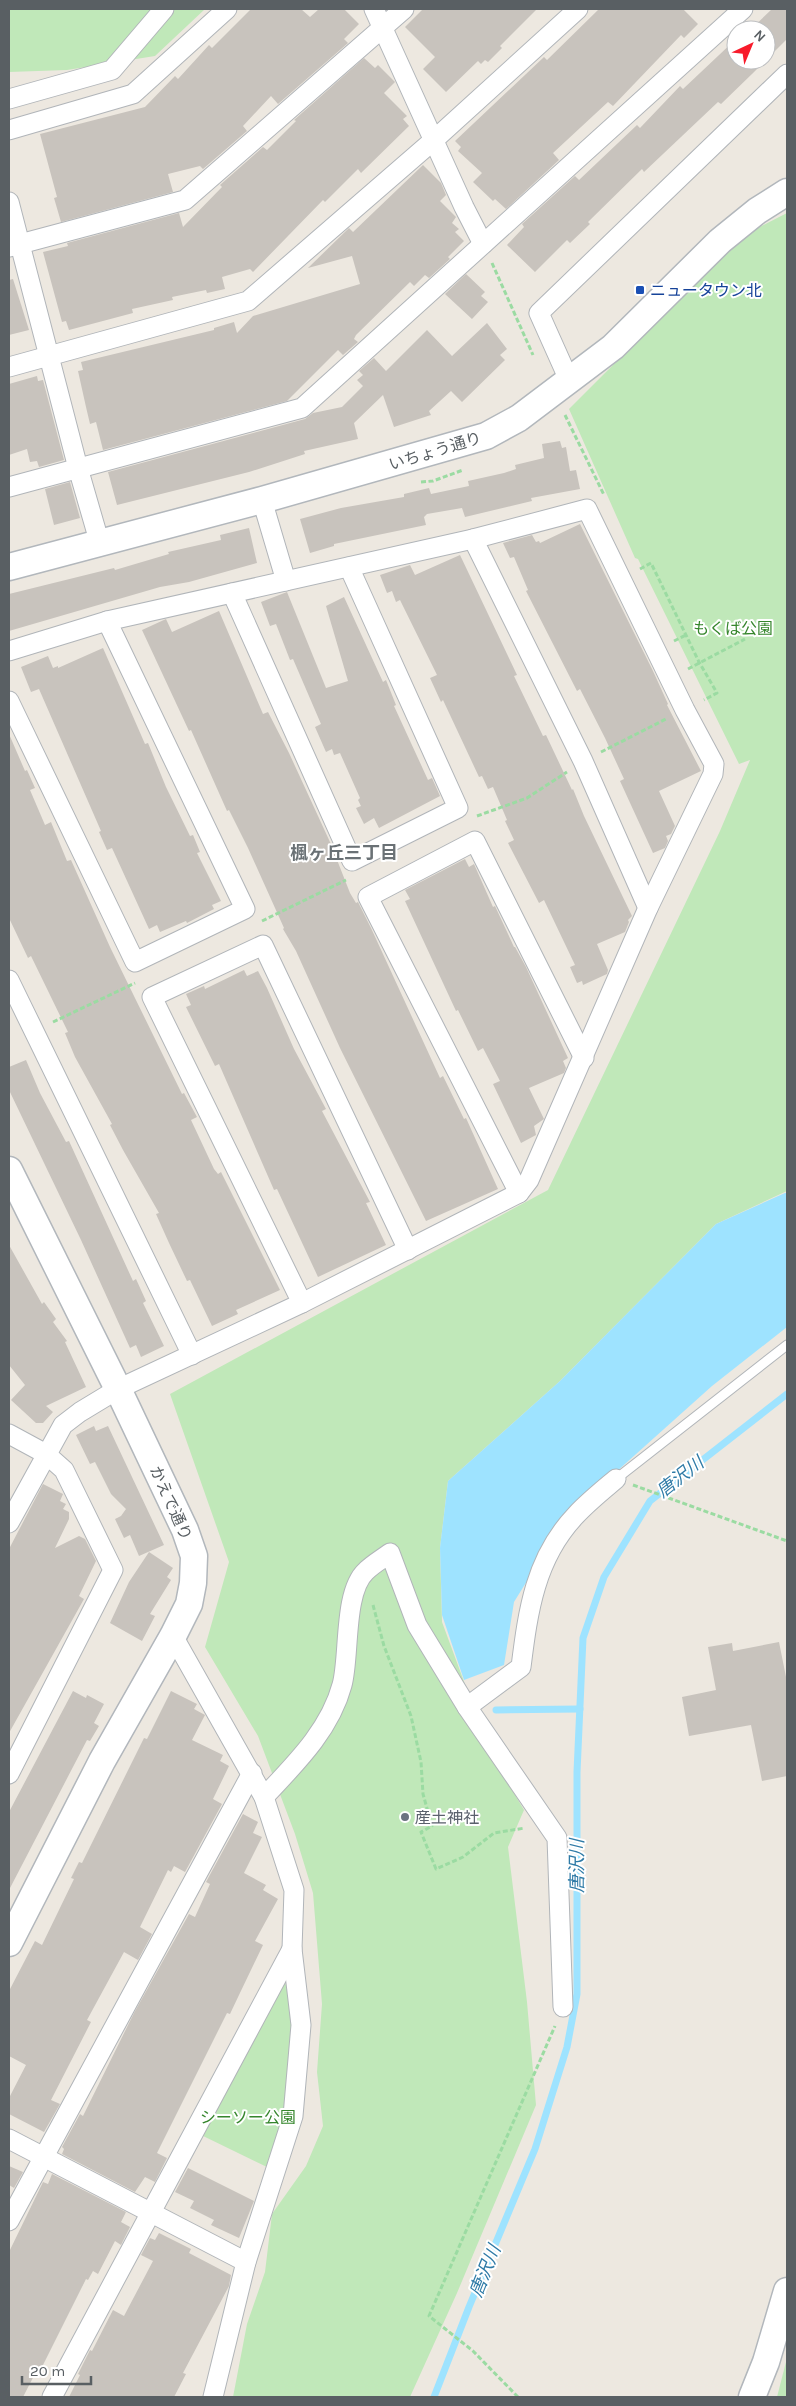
<svg xmlns="http://www.w3.org/2000/svg" width="796" height="2406" viewBox="0 0 796 2406" font-family="Karla,'Noto Sans JP',sans-serif">
<style>
.green{fill:#c0e8b9}
.water{fill:#9ee3ff}
.lines{fill:none;stroke-linecap:round;stroke-linejoin:round}
.stream{stroke:#9ee3ff;stroke-width:7}
.building{fill:#c8c3bd}
.lane-casing{stroke:#b1b5b9;stroke-width:11}
.street-casing{stroke:#b1b5b9;stroke-width:21}
.secondary-casing{stroke:#b2b7bc;stroke-width:29}
.path{stroke:#9bdba2;stroke-width:3;stroke-dasharray:5 2.5;stroke-linecap:butt}
.lane{stroke:#fff;stroke-width:9}
.street{stroke:#fff;stroke-width:19}
.secondary{stroke:#fff;stroke-width:26}
.transit-dot{fill:#1a4fb4;stroke:#fff;stroke-width:2}
.worship-dot{fill:#6b7280;stroke:#fff;stroke-width:2}
.labels{text-anchor:middle;dominant-baseline:central;stroke-width:4;stroke-linejoin:round;paint-order:stroke}
.transit-label{font-size:16px;fill:#164399;stroke:#fff;text-anchor:start}
.street-label{font-size:16px;fill:#595f63;stroke:#fff}
.park-label{font-size:16px;fill:#36862d;stroke:#fff}
.worship-label{font-size:16px;fill:#5b616d;stroke:#fff;text-anchor:start}
.neighbourhood-label{font-size:18px;font-weight:bold;fill:#6a7175;stroke:#fff}
.water-label{font-size:18px;font-style:italic;fill:#2f7ba7;stroke:#fff}
</style>
<rect width="100%" height="100%" fill="#ede8e0"/>
<g class="green">
<path d="M9,9H205L155,56L67,70L9,72Z"/>
<path d="M787,213V1191L716,1224L560,1381L448,1481L440,1548L442,1622L466,1687L482,1740L524,1810L508,1847L527,2002L536,2105L457,2293L410,2397H233L247,2324L265,2272L272,2214L306,2166L323,2126L317,2072L322,2004L313,1893L295,1834L258,1736L205,1647L229,1562L170,1394L548,1190L720,831L750,760L739,764L638,559L635,558L569,409L742,236Z"/>
<path d="M284,1978L296,2025L285,2114L269,2168L199,2134Z"/>
<path d="M787,2358V2397H777Z"/>
</g>
<path class="water" d="M785,1193H787V1327L712,1386L568,1515L514,1602L504,1665L464,1680L442,1615L440,1548L448,1481L560,1381L716,1224Z"/>
<g class="lines">
<g class="stream">
<path d="M496,1710L580,1709"/>
<path d="M434,2397L469,2307L535,2149L567,2047L577,1994V1772L583,1638L604,1577L650,1501L787,1394"/>
</g>
</g>
<g class="building">
<path d="M251,9H301L310,17L319,9H344L359,24L344,39L348,43L278,104L271,96L243,126L247,131L203,169L200,166L168,174L173,192L61,222L54,198L57,197L40,134L145,107L175,76L178,79L209,45L212,48Z"/>
<path d="M423,9H537L500,46L502,48L488,62L485,60L481,64L478,61L446,92L423,69L435,57L405,27Z"/>
<path d="M599,9H683L698,24L684,38L681,35L613,106L608,102L553,153L559,160L506,209L495,199L493,201L473,182L482,173L458,151L461,147L455,141L544,57L547,60Z"/>
<path d="M772,9H787V39L752,74L721,104L718,102L644,172L642,169L588,222L590,224L570,243L567,240L535,272L507,245L524,227L522,224L575,176L579,180L637,125L640,128L680,86L683,89L736,39V60H766V30H750Z"/>
<path d="M364,58L375,68L378,65L395,82L384,93L407,116L403,119L409,126L361,173L358,169L325,202L323,200L253,272L250,269L222,277L225,289L207,293L206,290L172,297L173,300L132,309L133,313L69,330L66,321L62,322L43,252L68,246L67,243L179,213L183,227L222,187L220,185L263,147L267,150L296,121L294,120Z"/>
<path d="M423,165L441,183L446,195L440,201L456,217L452,223L459,229L455,232L464,241L448,257L450,259L429,278L425,275L414,286L410,282L356,335L354,339L358,342L343,355L338,350L287,401L103,450L96,422L90,424L86,407L78,371L83,370L81,362L214,330V328L234,322L237,333L253,316L360,284L352,256L308,268L349,228L353,232Z"/>
<path d="M466,274L485,292L481,296L488,302L472,319L445,294Z"/>
<path d="M13,279L29,330L9,335V280Z"/>
<path d="M487,323L507,349L500,355L505,360L462,402L451,391L429,411L431,415L394,427L383,395L354,423L358,439L304,451L305,454L249,472L117,505L108,472L305,419L313,413L342,407L363,386L357,380L363,375L359,371L374,358L386,371L427,330L452,356Z"/>
<path d="M37,376L38,381L43,380L64,460L39,467L37,461L30,462L27,449L9,455V384Z"/>
<path d="M560,441L562,448L566,447L570,471L576,470L580,489L531,498L532,501L465,517L462,508L427,514L424,517L426,525L334,544V546L310,553L300,519L341,508L404,497V494L429,488L431,494L469,486L468,481L504,473L516,469L515,465L544,458L542,444Z"/>
<path d="M70,482L80,518L54,525L45,489Z"/>
<path d="M580,524L653,671L668,704L667,705L701,771L659,791L675,826L671,834L666,836L668,841L665,848L653,853L620,781L624,779L605,738L580,689L577,691L526,591L528,590L514,557L510,558L503,543L532,535L536,542L539,541L540,543Z"/>
<path d="M249,528L257,563L189,582L160,587L9,631V594L114,568L115,570L169,554L168,552L221,540L220,535Z"/>
<path d="M460,555L517,675L514,676L543,736L546,735L572,790L573,789L584,816L632,916L628,920L629,922L625,932L597,944L608,970L607,974L583,985L582,981L577,983L570,967L575,965L544,900L539,903L508,843L514,840L505,821L507,820L493,787L488,789L482,776L479,777L443,700L441,702L430,678L437,675L400,600L396,602L392,591L387,593L380,575L410,565L415,575Z"/>
<path d="M287,592L326,688L348,681L326,606L344,597L383,682L386,680L396,705L394,706L428,780L432,778L440,796L379,828L374,818L364,824L356,808L361,806L358,800L360,798L340,753L334,755L332,749L326,752L315,727L321,724L293,659L290,660L276,624L270,626L261,602Z"/>
<path d="M219,611L263,714L268,712L289,753L330,842L350,893L356,903L358,902L371,928L440,1078L443,1076L464,1119L466,1118L498,1189L426,1221L340,1048L296,951L283,929L284,928L248,848L229,810L227,811L191,730L189,731L142,630L166,619L172,632Z"/>
<path d="M103,648L145,744L148,743L166,787L190,836L193,835L200,852L197,853L221,901L212,905L214,909L187,923L186,921L160,932L157,925L149,929L112,848L107,850L99,832L101,831L39,689L31,692L21,667L48,656L53,668L58,666V668Z"/>
<path d="M9,734L25,771L27,770L35,788L30,790L45,825L51,822L67,861L71,860L110,947L182,1094L184,1093L197,1117L191,1120L214,1169L218,1174L221,1172L280,1290L236,1310L238,1314L212,1326L190,1280L187,1281L169,1243L156,1214L159,1213L123,1150L110,1125L112,1124L75,1057L65,1033L68,1032L31,956L28,958L9,918Z"/>
<path d="M465,859L469,867L474,864L493,907L495,906L514,947H515L526,967L568,1058L563,1061L566,1068L564,1073L529,1088L544,1119L534,1126L536,1135L521,1143L493,1084L500,1081L483,1048L478,1051L458,1010L456,1011L405,901L410,899L405,890Z"/>
<path d="M244,970L247,976L258,971L267,988L294,1049L326,1109L322,1111L370,1202L366,1203L386,1245L318,1277L277,1189L274,1190L219,1064L215,1066L186,1007L191,1005L186,994L204,986L205,989Z"/>
<path d="M26,1060L40,1093L66,1142L69,1141L133,1281L136,1279L146,1301L143,1303L164,1346L141,1357L136,1345L130,1348L81,1240L9,1090V1067Z"/>
<path d="M9,1245L42,1304L44,1302L56,1319L53,1322L67,1341L65,1342L86,1387L46,1406L53,1412L43,1423H36L11,1400L25,1385L9,1365Z"/>
<path d="M94,1426L96,1431L108,1426L164,1545L139,1556L130,1535L124,1538L115,1519L121,1516L126,1509L111,1494L95,1462L90,1464L76,1435Z"/>
<path d="M43,1484L63,1494L60,1501L66,1504L63,1509L69,1512V1519L55,1548L79,1536L85,1539L96,1561L79,1596L84,1599L9,1733V1549Z"/>
<path d="M149,1552L173,1568L167,1577L171,1580L150,1614L155,1616L142,1641L110,1623L129,1582Z"/>
<path d="M779,1642L787,1682V1776L762,1781L751,1725L689,1736L682,1697L716,1690L708,1647L732,1643L733,1651Z"/>
<path d="M73,1691L86,1698L87,1695L104,1704L94,1723L99,1726L90,1741L87,1740L9,1890V1812Z"/>
<path d="M171,1691L197,1704L194,1709L205,1715L192,1740L223,1755L220,1761L229,1766L213,1799L222,1804L185,1872L174,1866L171,1872L168,1870L140,1927L152,1934L138,1960L124,1952L87,2020L91,2022L51,2100L60,2104L44,2132L9,2114V2098L26,2065L9,2056V1991L35,1941L42,1945L74,1879L71,1878L79,1862L82,1863L144,1738L147,1739Z"/>
<path d="M243,1814L258,1822L253,1833L262,1837L244,1873L266,1885L263,1890L278,1899L255,1941L263,1945L239,1995L230,2014L227,2013L157,2153L167,2158L155,2182L145,2177L135,2192L62,2154L64,2149L62,2147L80,2114L83,2116L134,2013L189,1914L195,1917L210,1884L206,1882Z"/>
<path d="M9,2166L23,2172L14,2188L9,2185Z"/>
<path d="M188,2168L254,2201L239,2238L211,2225L214,2220L190,2208L194,2201L175,2192Z"/>
<path d="M52,2174L126,2212L121,2222L130,2227L121,2245L115,2241L98,2274L93,2271L88,2280L86,2279L42,2367L39,2366L23,2397H9V2252L43,2182L48,2184Z"/>
<path d="M159,2233L191,2249L189,2253L231,2275L229,2286L183,2373L186,2374L174,2397H69L80,2375L78,2374L90,2350L92,2351L113,2310L124,2316L153,2261L141,2255L150,2238L155,2240Z"/>
</g>
<g class="lines">
<g class="lane-casing">
<path id="lane" d="M616,1479L787,1345"/>
</g>
<g class="street-casing">
<g id="street">
<path d="M374,9L464,207L483,244"/>
<path d="M9,99L112,70L164,9"/>
<path d="M9,130L133,94L227,9"/>
<path d="M9,202L78,468L100,544"/>
<path d="M9,247L185,200L404,9"/>
<path d="M9,367L248,301L435,139L578,9"/>
<path d="M569,380L539,313L787,74"/>
<path d="M9,487L302,408L743,9"/>
<path d="M262,500L286,581"/>
<path d="M473,539L583,761L648,908"/>
<path d="M232,593L352,861L458,808L349,567"/>
<path d="M9,651L107,621L473,539L587,509L685,710L714,764L713,774L648,908L529,1180L519,1193L302,1303L118,1389L80,1412L63,1425L9,1523"/>
<path d="M9,701L135,962L245,909L107,621"/>
<path d="M9,980L192,1355"/>
<path d="M519,1193L368,897L475,841L584,1058"/>
<path d="M302,1303L152,997L263,945L408,1250"/>
<path d="M9,1434L46,1454L64,1470L113,1570L9,1774"/>
<path d="M173,1636L264,1797L294,1890L292,1949L301,2025L293,2116L246,2262L213,2397"/>
<path d="M467,1707L521,1667C528,1611 535,1558 576,1515C588,1502 603,1490 616,1479"/>
<path d="M264,1797C295,1764 330,1730 342,1685C350,1657 343,1592 366,1571C373,1564 382,1559 390,1553L417,1625L467,1707L557,1838L563,2007"/>
<path d="M9,2139L246,2262"/>
<path d="M9,2221L252,1773"/>
<path d="M52,2397L292,1949"/>
</g>
</g>
<g class="secondary-casing">
<g id="secondary">
<path d="M9,567L262,500L486,436L519,418L613,347L720,241L757,211L787,192"/>
<path d="M9,1170L118,1389L185,1530L194,1556L193,1583L189,1604L173,1636L102,1761L9,1943"/>
<path d="M752,2397L766,2362L787,2291"/>
</g>
</g>
<g class="path">
<path d="M492,263L533,355"/>
<path d="M565,415L604,495"/>
<path d="M421,482L433,481L463,470"/>
<path d="M640,569L651,563L699,662L717,693L704,700"/>
<path d="M674,641L686,635"/>
<path d="M688,669L745,639"/>
<path d="M601,752L666,719"/>
<path d="M477,816L527,798L567,772"/>
<path d="M262,921L346,880"/>
<path d="M53,1022L135,983"/>
<path d="M633,1485L787,1541"/>
<path d="M373,1605L384,1646L411,1716L421,1762L423,1794L432,1826L421,1832L436,1869L463,1857L494,1833L525,1828"/>
<path d="M518,2397L473,2351L429,2316L555,2026"/>
</g>
<use href="#lane" class="lane"/>
<use href="#street" class="street"/>
<use href="#secondary" class="secondary"/>
</g>
<rect class="transit-dot" x="635" y="285" width="10" height="10" rx="2.5"/>
<circle class="worship-dot" cx="405" cy="1817" r="5"/>
<g class="labels">
<g class="transit-label">
<text x="650" y="290">ニュータウン北</text>
</g>
<g class="street-label">
<text transform="translate(435 451) rotate(-17)">いちょう通り</text>
<text transform="translate(171 1503) rotate(66)">かえで通り</text>
</g>
<g class="park-label">
<text x="733" y="628">もくば公園</text>
<text x="248" y="2117">シーソー公園</text>
</g>
<g class="worship-label">
<text x="415" y="1817">産土神社</text>
</g>
<g class="neighbourhood-label">
<text x="344" y="853">楓ヶ丘三丁目</text>
</g>
<g class="water-label">
<text transform="translate(680 1477) rotate(-38)">唐沢川</text>
<text transform="translate(577 1866) rotate(-90)">唐沢川</text>
<text transform="translate(485 2271) rotate(-68)">唐沢川</text>
</g>
</g>
<rect width="796" height="2406" fill="none" stroke="#595f63" stroke-width="20"/>
<g transform="translate(751 45) rotate(44)"><circle r="24" fill="#ffffff" stroke="#bdbfc1"/>
<path d="M0-4L9 19L0 12L-9 19Z" fill="#f81b2b"/>
<text y="-8" font-size="14" font-weight="bold" text-anchor="middle" fill="#595f63">N</text>
</g>
<path d="M22 2376v8h69v-8" fill="none" stroke="#595f63" stroke-width="2.5"/>
<text x="30" y="2376" font-size="15" fill="#595f63" stroke="#ffffff" stroke-width="4" paint-order="stroke">20 m</text>
</svg>
